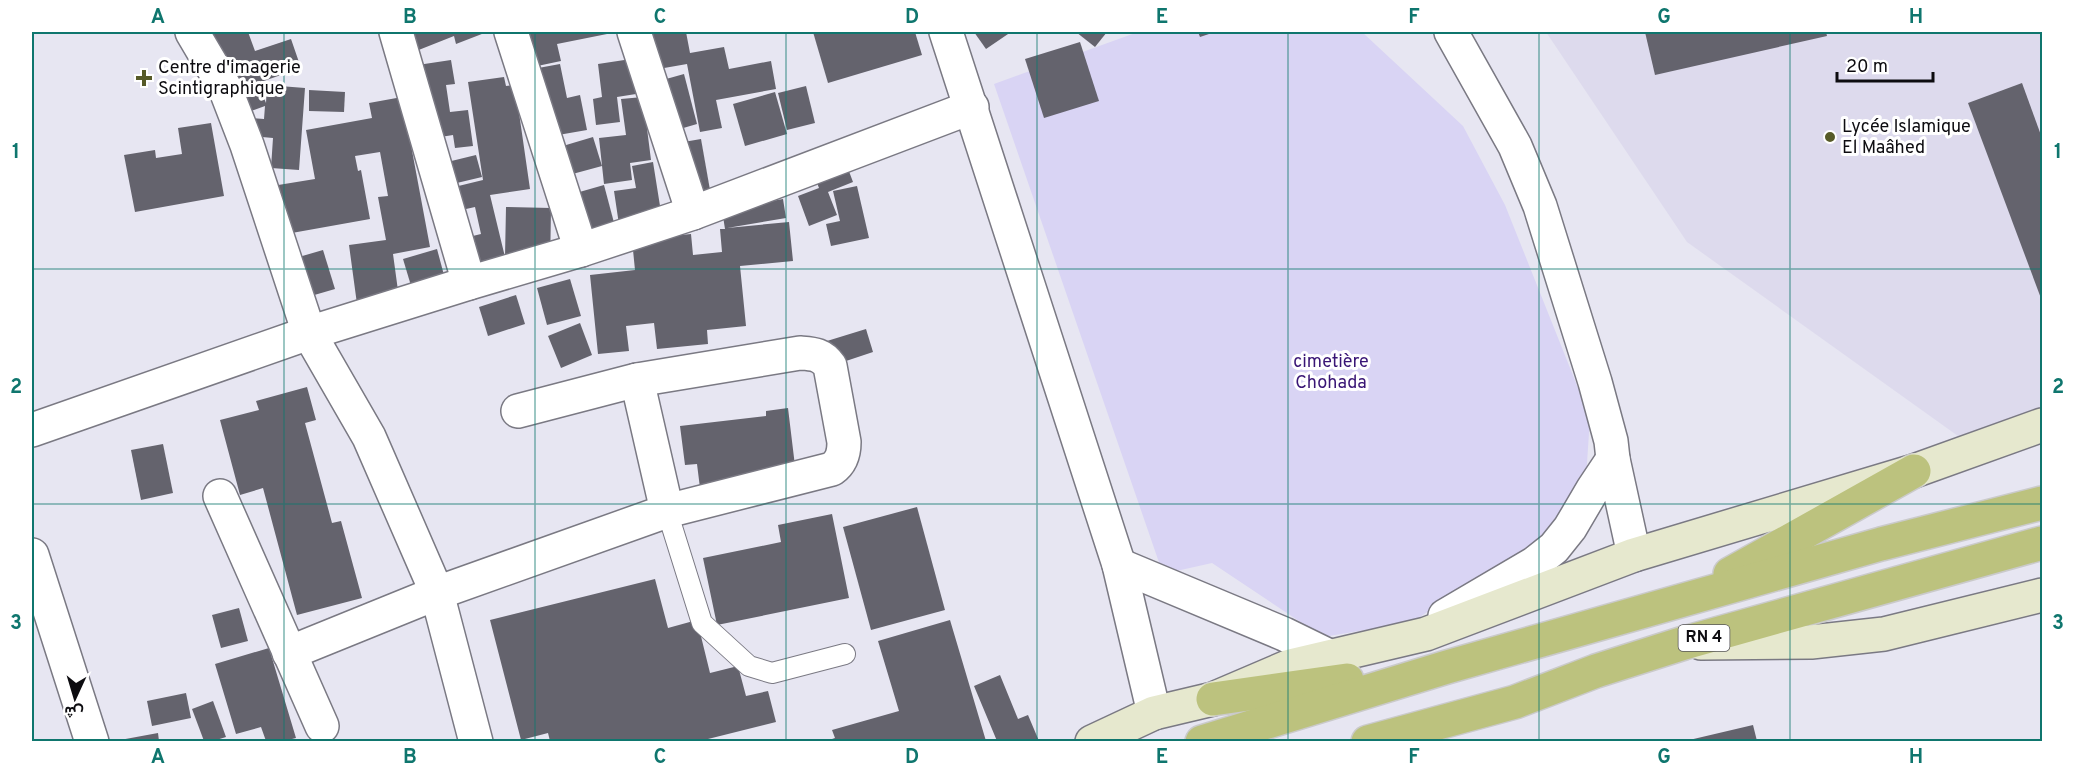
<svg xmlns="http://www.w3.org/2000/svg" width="2074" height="773" viewBox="0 0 2074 773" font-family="Overpass,Vazirmatn,sans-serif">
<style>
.built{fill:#dddaed}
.green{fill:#d9d4f4}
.building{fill:#64636d}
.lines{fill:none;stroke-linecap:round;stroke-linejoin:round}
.service-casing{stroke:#7a7983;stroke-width:22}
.minor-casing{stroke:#7a7983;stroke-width:36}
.secondary-casing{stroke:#7a7983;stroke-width:36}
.trunk-casing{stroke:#cacaca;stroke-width:36}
.service{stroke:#fff;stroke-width:20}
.minor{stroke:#fff;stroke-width:33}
.secondary{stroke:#e6e8ce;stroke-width:33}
.trunk{stroke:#bcc27e;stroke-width:33}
.grid{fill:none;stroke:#0f766e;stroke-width:1.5;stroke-opacity:0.55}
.poi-dot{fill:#565a28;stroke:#fff;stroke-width:2}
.labels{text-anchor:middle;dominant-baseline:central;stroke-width:6;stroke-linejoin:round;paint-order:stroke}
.shield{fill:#fff;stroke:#565558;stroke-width:1.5}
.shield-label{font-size:16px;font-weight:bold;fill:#0d0c10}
.poi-label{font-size:18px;fill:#0d0c10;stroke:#fff;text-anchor:start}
.park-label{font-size:18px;fill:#391575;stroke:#fff}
.neatline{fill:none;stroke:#0f766e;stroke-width:2}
.grid-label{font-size:20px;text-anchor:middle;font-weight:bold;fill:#0f766e}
</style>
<rect width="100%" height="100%" fill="#e7e6f2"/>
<path class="built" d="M1546,32H2042V412L1965,441L1687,242Z"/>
<path class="green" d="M1138,32H1362L1463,126L1505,205L1590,418L1586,478L1547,541L1471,581L1413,622L1323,637L1212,563L1163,574L994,84Z"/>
<g class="building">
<path d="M210,32H248L255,51L291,39L301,68L258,83L266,103L267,85L305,88L299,170L271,168L273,138L250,136L251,118L264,119L265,106L240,115Z"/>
<path d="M391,32H487L456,44L454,36L401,57Z"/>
<path d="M524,32H611L612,33L557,44L561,61L523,69Z"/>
<path d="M639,32H686L690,53L724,47L729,69L771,61L776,89L716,100L722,128L700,132L687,64L647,71Z"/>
<path d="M813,32H915L922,55L828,83Z"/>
<path d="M974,32H1011L986,49Z"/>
<path d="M1076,32H1107L1095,47Z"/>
<path d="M1198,32H1215L1200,37Z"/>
<path d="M1645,32H1826L1827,36L1655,75Z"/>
<path d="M1080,42L1099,101L1044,118L1025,59Z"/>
<path d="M631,59L636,94L617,97L620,122L596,125L593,99L602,97L598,64Z"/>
<path d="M451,60L455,84L446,85L450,112L468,110L473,146L455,148L453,135L422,140L411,66Z"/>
<path d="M560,64L567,98L580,95L587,130L535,139L522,71Z"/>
<path d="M684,74L697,124L673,131L659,81Z"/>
<path d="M504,77L506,86L515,85L530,189L490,195L505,257L506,207L551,208L550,271L467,281L456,240L481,234L475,207L448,213L442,190L483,180L468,82Z"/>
<path d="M2022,83L2042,138V301L1968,103Z"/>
<path d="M806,86L815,123L787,130L778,93Z"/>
<path d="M309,90L345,92L344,112L309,111Z"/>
<path d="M775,92L787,134L745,146L733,104Z"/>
<path d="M402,97L430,247L393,254L399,298L357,304L349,245L386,240L378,197L388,196L380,152L355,156L358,171L361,170L370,219L275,236L266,187L315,179L306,130L372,118L369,103Z"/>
<path d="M643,97L651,160L630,163L632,180L604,184L599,138L626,135L621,99Z"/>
<path d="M211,123L224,196L135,212L124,155L155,150L156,158L182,154L178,128Z"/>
<path d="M593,137L602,166L554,179L546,151Z"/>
<path d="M701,139L713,207L672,144Z"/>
<path d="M476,155L482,177L440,187L435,165Z"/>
<path d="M844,158L853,182L828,192L837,215L809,226L798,196L819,188L812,170Z"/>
<path d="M653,162L664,231L621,238L614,191L636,188L632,166Z"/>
<path d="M604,185L617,234L582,244L569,195Z"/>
<path d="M857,186L869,238L831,246L826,224L840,221L833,191Z"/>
<path d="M783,199L786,218L727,228L789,222L793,261L740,266L746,326L707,330L708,344L657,349L654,323L626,326L629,351L598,354L590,275L635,270L632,240L691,234L693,255L722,252L720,229H725L722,210Z"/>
<path d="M437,249L448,290L415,299L403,259Z"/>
<path d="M323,250L335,289L304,298L292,259Z"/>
<path d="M570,279L581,316L547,325L537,288Z"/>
<path d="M516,295L525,324L488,336L479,307Z"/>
<path d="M580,323L592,355L561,368L548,336Z"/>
<path d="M866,329L873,352L834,365L827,341Z"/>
<path d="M307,387L316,420L305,423L332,523L341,521L362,598L297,615L263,488L240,495L220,420L259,410L256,401Z"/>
<path d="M788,408L795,466L755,471L757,489L701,496L697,464L685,465L680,426L766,416V411Z"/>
<path d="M163,444L173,493L141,500L131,450Z"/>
<path d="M917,507L945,610L871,630L843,527Z"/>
<path d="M832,514L849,598L717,625L703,558L781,542L778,525Z"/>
<path d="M655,579L668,628L697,620L710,673L738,666L746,696L768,691L776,722L700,741H550L548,733L521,740L490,620Z"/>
<path d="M239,608L248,641L221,648L212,615Z"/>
<path d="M950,620L986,741H826L835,738L832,730L899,711L878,641Z"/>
<path d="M269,648L296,738L284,741H266L261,727L236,734L215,664Z"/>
<path d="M1000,675L1018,719L1028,715L1039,741H997L974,686Z"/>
<path d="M186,693L191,718L152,726L147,701Z"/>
<path d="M213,701L226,737L213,741H204L192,709Z"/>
<path d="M1753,725L1757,741H1685Z"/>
<path d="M158,733L159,741H120V740Z"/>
</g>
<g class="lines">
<g class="service-casing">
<path id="service" d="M667,511L702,623L749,666L772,673L845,654"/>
</g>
<g class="minor-casing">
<g id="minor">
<path d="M192,32L225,88L247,145L309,333L369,437L437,593L476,742"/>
<path d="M396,32L469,283"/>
<path d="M511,32L581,250"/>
<path d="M634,32L693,213"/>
<path d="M946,32L1119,565L1154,713"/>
<path d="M1451,32L1515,146L1540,206L1595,382L1611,441L1613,459"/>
<path d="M637,380L667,511"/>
<path d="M32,430L309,333L469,283L581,250L693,213L972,107"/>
<path d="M220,496L322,726"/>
<path d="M32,555L92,742"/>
<path d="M1119,565L1284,634L1329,656"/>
<path d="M1445,616L1535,563L1554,548L1570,528L1593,489L1613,459L1634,555"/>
<path d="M289,653L437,593L667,511L832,469C842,462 844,453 844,442L830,366C822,354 813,354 800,353L637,380L518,411"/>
</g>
</g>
<g class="secondary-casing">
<g id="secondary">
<path d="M1701,643L1811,642L1884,634L2042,595"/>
<path d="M1092,742L1154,713L1213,699L1290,666L1426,634L1634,555L1914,471L2042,425"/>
</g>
</g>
<g class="trunk-casing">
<g id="trunk">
<path d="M1730,574L1914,471"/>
<path d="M1213,699L1347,680"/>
<path d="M1202,742L1447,667L1881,544L2042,503"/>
<path d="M1368,742L1515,702L1596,671L1684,643L2042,543"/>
</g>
</g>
<use href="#service" class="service"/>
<use href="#minor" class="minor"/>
<use href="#secondary" class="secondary"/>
<use href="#trunk" class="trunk"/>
</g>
<path class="grid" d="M284,32V742M535,32V742M786,32V742M1037,32V742M1288,32V742M1539,32V742M1790,32V742M32,269H2042M32,504H2042"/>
<g class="poi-dot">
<path d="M141 69h6v6h6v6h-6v6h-6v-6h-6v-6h6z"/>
<circle cx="1830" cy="137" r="6"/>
</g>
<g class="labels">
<rect class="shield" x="1678.5" y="625" width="51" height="26" rx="4.5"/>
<g class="shield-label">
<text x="1704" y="638">RN 4</text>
</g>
<g class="poi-label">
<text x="158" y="68">Centre d'imagerie<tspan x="158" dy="21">Scintigraphique</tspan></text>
<text x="1842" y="127">Lycée Islamique<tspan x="1842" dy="21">El Maâhed</tspan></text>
</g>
<g class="park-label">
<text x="1331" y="362">cimetière<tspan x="1331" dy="21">Chohada</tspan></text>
</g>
</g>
<rect width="2074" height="773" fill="none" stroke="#ffffff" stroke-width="66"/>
<g transform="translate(75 698) rotate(184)" stroke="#ffffff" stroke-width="4.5" paint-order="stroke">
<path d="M0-4.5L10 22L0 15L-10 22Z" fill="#0d0c10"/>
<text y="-9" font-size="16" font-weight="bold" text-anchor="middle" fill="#0d0c10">ش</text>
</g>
<path d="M1837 72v9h96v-9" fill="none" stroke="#0d0c10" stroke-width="3"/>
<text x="1846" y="72" font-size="18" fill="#0d0c10" stroke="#ffffff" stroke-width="4.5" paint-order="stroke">20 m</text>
<rect x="33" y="33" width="2008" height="707" class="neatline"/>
<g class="grid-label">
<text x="158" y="23">A</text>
<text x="410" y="23">B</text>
<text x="660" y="23">C</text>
<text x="912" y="23">D</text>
<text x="1162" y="23">E</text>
<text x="1414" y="23">F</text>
<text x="1664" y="23">G</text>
<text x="1916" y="23">H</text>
<text x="16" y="158">1</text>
<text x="2058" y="158">1</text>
<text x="16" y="393">2</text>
<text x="2058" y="393">2</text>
<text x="16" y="629">3</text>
<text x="2058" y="629">3</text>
<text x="158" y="763">A</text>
<text x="410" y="763">B</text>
<text x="660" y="763">C</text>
<text x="912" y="763">D</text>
<text x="1162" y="763">E</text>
<text x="1414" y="763">F</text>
<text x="1664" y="763">G</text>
<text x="1916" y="763">H</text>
</g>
</svg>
